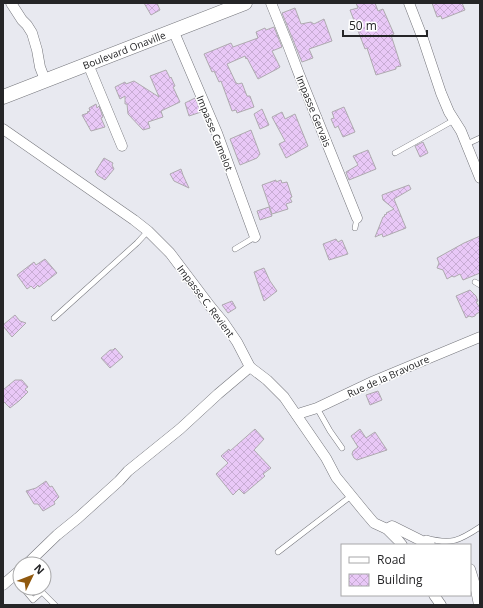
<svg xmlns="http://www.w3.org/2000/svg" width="483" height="608" viewBox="0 0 483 608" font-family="'Open Sans',sans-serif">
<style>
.building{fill:url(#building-cross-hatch);stroke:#aeaaaf}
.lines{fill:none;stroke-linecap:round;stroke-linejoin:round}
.lane-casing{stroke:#75767c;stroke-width:6}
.street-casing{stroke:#75767c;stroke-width:11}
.secondary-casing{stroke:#75767c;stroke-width:15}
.lane{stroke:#fff;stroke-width:5}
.street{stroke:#fff;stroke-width:10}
.secondary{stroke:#fff;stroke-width:14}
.labels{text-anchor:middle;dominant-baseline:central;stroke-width:3;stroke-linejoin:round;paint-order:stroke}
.street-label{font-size:10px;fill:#252527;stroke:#fff}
</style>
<defs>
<pattern id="building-cross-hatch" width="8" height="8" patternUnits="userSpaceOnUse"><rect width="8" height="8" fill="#e9c8f7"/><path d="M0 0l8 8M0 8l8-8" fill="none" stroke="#c8acd4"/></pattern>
</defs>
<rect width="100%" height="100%" fill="#e8e9f0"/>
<g class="building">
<path d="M144,3H157L160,10L151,15Z"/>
<path d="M356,3H375L378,11L383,9L394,34L391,35L401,66L396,67V69L376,75L367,48L365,49L350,10L358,8Z"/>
<path d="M432,3H462L465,10L442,19L441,16L437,17Z"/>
<path d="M295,8L301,24L311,22L314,24L324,19L332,41L309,49L313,58L302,62L282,13Z"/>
<path d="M274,27L282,47L272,51L280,67L277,69L258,79L247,58L246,59L245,56L227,64L236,83H237L238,84L242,83L247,96H250L254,107L237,113L236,110L232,111L221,81L219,82L214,71L212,72L204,54L231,43L233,47L258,38L256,32L265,28L266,30Z"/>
<path d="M166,70L170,78L171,77L175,86L173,87L180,102L161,111L163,117L148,122L150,128L143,130L128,114L127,104H125V96L120,99L115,87L125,82L126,84L134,81L159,97L150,76Z"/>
<path d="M195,98L201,112L189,116L185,103Z"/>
<path d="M96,104L97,108L99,106L103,117L101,118L105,127L91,131L82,115L88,113L87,112L90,111L89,108Z"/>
<path d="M344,107L355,132L343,137L338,126L335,128L331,119L334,118L332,112Z"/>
<path d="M262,109L269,125L260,129L254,114Z"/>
<path d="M282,112L285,119L295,114L308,146L286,158L279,144L285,141L272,117Z"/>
<path d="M251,130L260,154L257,158L240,165L230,139Z"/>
<path d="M423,142L428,153L420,157L415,146Z"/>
<path d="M368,150L376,169L349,180L346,172L358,165L353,156Z"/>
<path d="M104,158L113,163L112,165L114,169L105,180L97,175V174L95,172Z"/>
<path d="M181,169L183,175L189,188L174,181L170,174Z"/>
<path d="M276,180V182L281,180L282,183L287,182L292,197L290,198L292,202L286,204L288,209L272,214L262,185Z"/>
<path d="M409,185L411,189L394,199L406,228L383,237L382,234L375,237L383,217L385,216L384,215L387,214L386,213L394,209L383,200L382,195Z"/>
<path d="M269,207L272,216L260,220L257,211Z"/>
<path d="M480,236V273L463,280L460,274L454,277L452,276L447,279L443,270L437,268L439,263L437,258L464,243Z"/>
<path d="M336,239L338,242L342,240L348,254L329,260L323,244Z"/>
<path d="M45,259L57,273L39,287L38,285L34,289L31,286L27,289L17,275L34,262L36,265Z"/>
<path d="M264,268L270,281L277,291L264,301L254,272Z"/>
<path d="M470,290L476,296L478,301L476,302L480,308V312L476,314L475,316L472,317L469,316L466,318L456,296Z"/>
<path d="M232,301L236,308L228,313L222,305Z"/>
<path d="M15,315L20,321L26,323L12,337L3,326V325Z"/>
<path d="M115,348L123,357L110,368L101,358L110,350H113Z"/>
<path d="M15,380H22L28,387L25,389L28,392L19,401L10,408L3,401V390Z"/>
<path d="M378,391L382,400L370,405L366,395Z"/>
<path d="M255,429L264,439L254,450L271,468L263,474L265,476L244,494L239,489L233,495L216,474L228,463L221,456L229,449L230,451Z"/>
<path d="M360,429L366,438L375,432L387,450L357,460L354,458L352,454L353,451L358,447L351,436Z"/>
<path d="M46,481L50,487L52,486L59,497L54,502L55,504L43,511L38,504H34L26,491L36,488Z"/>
</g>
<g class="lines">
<g class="lane-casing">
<g id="lane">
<path d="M467,144L480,138"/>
<path d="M395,153L440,128L454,120"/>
<path d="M355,228L357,218"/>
<path d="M235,249L255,237"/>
<path d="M475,282L480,285"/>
<path d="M54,318L137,243L148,231"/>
<path d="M317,408L330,431L342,448"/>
<path d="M426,538C451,545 459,541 480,527"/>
<path d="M278,552L351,496"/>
<path d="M12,577L20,585"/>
<path d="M23,588L33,600L42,592L55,605"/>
</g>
</g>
<g class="street-casing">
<g id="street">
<path d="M11,3L22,20L27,25L32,33L37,50L40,67L45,80"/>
<path d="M271,3L288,45L299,74L357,218"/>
<path d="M409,3L423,39L441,93L449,112L461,131L480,178"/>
<path d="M173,30L217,133L255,237"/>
<path d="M88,64L122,146"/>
<path d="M3,129L134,220L148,231L170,253L210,306L224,323L237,342L250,367L267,380L284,397L326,458L336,477L363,510L374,523L387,529L398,540L402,545"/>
<path d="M297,415L301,413L317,408L374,381L480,337"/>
<path d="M387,529L392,526L430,545"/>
<path d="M27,564L57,535L78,518L119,481L128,471L180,429L218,394L250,367"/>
<path d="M470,569L475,585L479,605"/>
<path d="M3,585L20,570"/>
<path d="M434,595L441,605"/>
</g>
</g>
<g class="secondary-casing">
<path id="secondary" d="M3,97L245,3"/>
</g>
<use href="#lane" class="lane"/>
<use href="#street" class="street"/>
<use href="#secondary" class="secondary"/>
</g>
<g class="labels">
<g class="street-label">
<text transform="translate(124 50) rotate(-21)">Boulevard Onaville</text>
<text transform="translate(314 111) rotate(68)">Impasse Gervais</text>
<text transform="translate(215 133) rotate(68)">Impasse Camelot</text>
<text transform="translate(206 301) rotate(53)">Impasse C. Revient</text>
<text transform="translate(388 376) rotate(-24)">Rue de la Bravoure</text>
</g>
</g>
<rect width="483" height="608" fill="none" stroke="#252527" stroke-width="8"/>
<rect x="341" y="544" width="130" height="52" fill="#ffffff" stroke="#a8a8a9"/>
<rect x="349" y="557" width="20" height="6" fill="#ffffff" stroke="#a8a8a9"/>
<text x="377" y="564" font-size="12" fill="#252527">Road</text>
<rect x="349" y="574" width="20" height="12" fill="url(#building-cross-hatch)" stroke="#a8a8a9"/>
<text x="377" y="584" font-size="12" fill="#252527">Building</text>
<g transform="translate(32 576) rotate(47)"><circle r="19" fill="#ffffff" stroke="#a8a8a9"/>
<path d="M0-3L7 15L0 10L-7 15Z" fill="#90590f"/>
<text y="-6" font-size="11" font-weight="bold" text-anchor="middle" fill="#252527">N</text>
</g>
<path d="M343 30v6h84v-6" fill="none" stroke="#252527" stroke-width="2"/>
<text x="349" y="30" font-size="12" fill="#252527" stroke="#ffffff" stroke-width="3" paint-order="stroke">50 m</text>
</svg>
